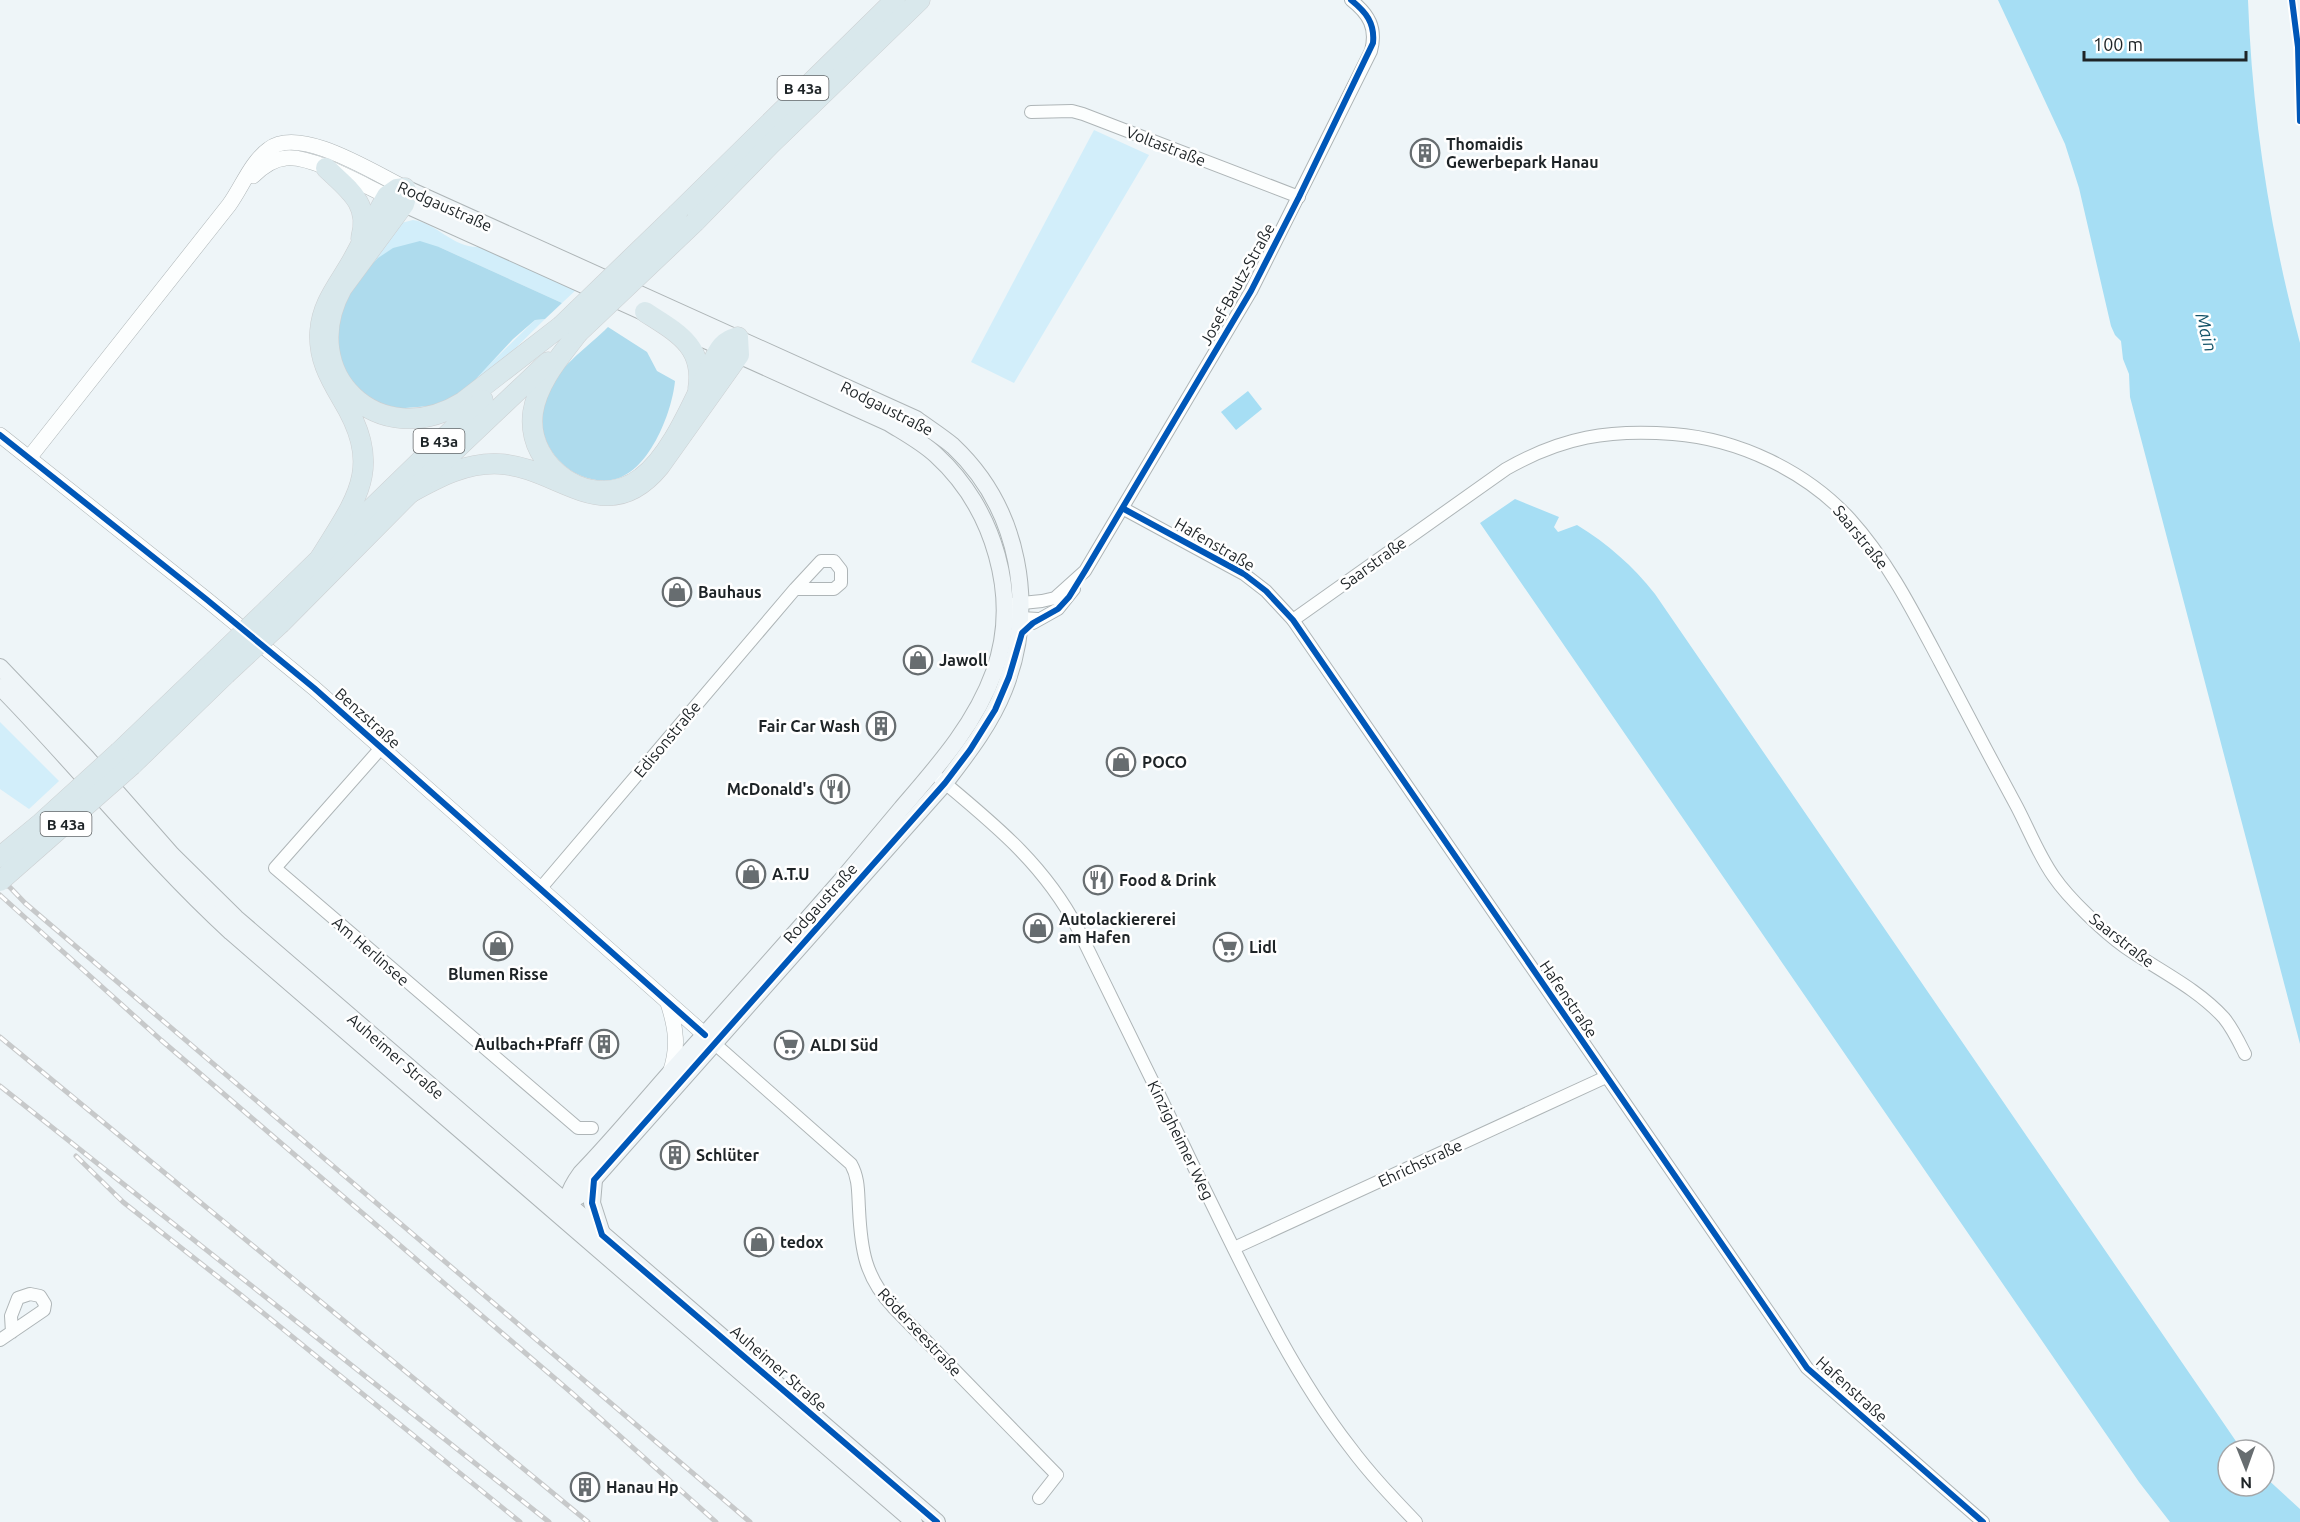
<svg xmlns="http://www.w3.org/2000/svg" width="2300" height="1522" viewBox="0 0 2300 1522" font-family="Ubuntu,sans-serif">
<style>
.green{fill:#d2eefa}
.forest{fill:#aedbed}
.water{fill:#a6def4}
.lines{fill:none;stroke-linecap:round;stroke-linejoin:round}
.minor-casing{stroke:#aeb5b7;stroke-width:14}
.tertiary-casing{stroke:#aeb5b7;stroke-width:16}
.secondary-casing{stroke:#aeb5b7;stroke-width:18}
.trunk-casing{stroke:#cccfd1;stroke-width:21}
.minor{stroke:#fcfefe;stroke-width:12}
.tertiary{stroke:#fcfefe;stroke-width:15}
.secondary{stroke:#eff5f8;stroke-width:16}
.trunk{stroke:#d9e8ec;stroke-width:20}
.rail-casing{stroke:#c7c9ca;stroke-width:5}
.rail{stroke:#fff;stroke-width:3;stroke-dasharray:9;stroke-linecap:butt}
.trunk-bridge-casing{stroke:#cccfd1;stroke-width:21;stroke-linecap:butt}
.trunk-bridge{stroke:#d9e8ec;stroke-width:20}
.cycleway-casing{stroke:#fff;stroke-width:10}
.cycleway{stroke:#0057b8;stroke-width:6}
.labels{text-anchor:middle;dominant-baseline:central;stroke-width:5;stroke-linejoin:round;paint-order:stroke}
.shield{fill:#fff;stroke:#626668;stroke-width:1.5}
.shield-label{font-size:15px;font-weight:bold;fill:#1e2427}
.poi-label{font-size:16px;font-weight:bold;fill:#1e2427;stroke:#fff;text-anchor:start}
.street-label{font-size:16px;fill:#1e2427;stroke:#fff}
.water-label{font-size:18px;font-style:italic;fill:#16556a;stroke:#fff}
</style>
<rect width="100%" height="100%" fill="#eef5f8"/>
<g class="green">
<path d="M1094,130L1149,155L1014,383L971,362Z"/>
<path d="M413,220C437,223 454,249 480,247L576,290L562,303L439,247L458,395L535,320L545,319L462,401L334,316L401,223Z"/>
<path d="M0,722L59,781L29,809L0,789Z"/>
</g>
<g class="forest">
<path d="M420,241L439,247L562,303L545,319L535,320L513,339L473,382L442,405L393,409L369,399L344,372L336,340L342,305L366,270L378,258L393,248Z"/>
<path d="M608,327L647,352L657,371L675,381C672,413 648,475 611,480C567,485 531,441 544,398C552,372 589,346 608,327Z"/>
</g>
<g class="water">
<path d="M1998,0H2248C2252,115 2270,232 2300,343V1044L2130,397L2129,374L2123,359L2121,341L2115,335L2111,326L2079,188L2065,144Z"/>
<path d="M1248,391L1262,409L1236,430L1221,412Z"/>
<path d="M1515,499L1559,517L1554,527L1558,532L1577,525C1608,544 1633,566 1655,594L2242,1450H2228V1486H2264V1476L2300,1509V1522H2170L2139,1482L1480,523Z"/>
</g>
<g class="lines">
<g class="minor-casing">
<g id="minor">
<path d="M1031,112L1072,111L1083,114L1299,197"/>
<path d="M1124,509L1244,574L1266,591L1293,620L1807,1368L1983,1522"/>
<path d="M1012,604L1042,601L1055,598L1085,571L1251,291L1371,51C1377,28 1369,14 1351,0"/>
<path d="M1013,615L1021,618L1038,619"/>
<path d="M1293,620L1506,469C1562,437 1609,429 1673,434C1739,439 1806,471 1850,519C1888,561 1914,613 1940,662C1965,710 1991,759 2017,807C2029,830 2039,856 2054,877C2069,899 2104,932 2125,947C2158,970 2197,988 2224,1018C2233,1029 2239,1042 2245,1054"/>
<path d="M1033,623L1058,609L1074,589"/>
<path d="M381,748L275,868L578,1128H592"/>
<path d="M940,779C995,825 1044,864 1078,929C1120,1014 1162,1100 1203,1186C1247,1275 1289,1368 1350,1447C1370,1474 1393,1498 1416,1522"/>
<path d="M540,889L795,589H834L841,583V570L834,561H821L795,589"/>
<path d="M715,1044L851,1164C859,1178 858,1193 859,1209C861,1250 865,1277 893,1307L1057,1475L1039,1498"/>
<path d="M1234,1248L1606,1077"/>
<path d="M0,1340L44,1310L45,1304L40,1296L30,1294L18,1298L11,1316L12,1332"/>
</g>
</g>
<g class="tertiary-casing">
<g id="tertiary">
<path d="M253,176C262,167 273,159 286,158C311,155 363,185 387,196"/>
<path d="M0,435L206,599L314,688L713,1042"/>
<path d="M29,458L229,205C242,187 251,162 269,149C300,125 374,173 405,188"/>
<path d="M668,1003C676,1028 679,1047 670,1073"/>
</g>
</g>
<g class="secondary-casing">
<g id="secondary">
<path d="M405,188L916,419C928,428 941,436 953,446C1020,509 1037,607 1004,690C990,725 967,754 945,783L579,1196L566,1203H546"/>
<path d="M393,199L889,423C905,433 922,442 936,455C994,508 1021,597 994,672C975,725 937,767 901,809C881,833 860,858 840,882C784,946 727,1010 669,1074C640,1107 612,1141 581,1173C568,1191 563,1203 571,1225"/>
<path d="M0,667L86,757L172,855L236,918L937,1522"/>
<path d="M0,687C79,767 148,856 231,932L914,1522"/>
<path d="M594,1180L592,1203L602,1234"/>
</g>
</g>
<g class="trunk-casing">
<g id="trunk">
<path d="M326,168C348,189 371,204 361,238"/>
<path d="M677,214L895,0"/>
<path d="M695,222L771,144L920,0"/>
<path d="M645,312C676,332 705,346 698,389"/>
<path d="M410,493C439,477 467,462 500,464C559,467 606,532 660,466L739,355L738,337C732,339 726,341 722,346C715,354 712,365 707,374C691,406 670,457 641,478C594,514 525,469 533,412C538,381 560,357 578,333"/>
<path d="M320,558C357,498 384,468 342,399C329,377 318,357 320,331C322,303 339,284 352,261C364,239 375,217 387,196L397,189L405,188L407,193L404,204L342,288C295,374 379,454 463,402L561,326"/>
<path d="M268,609L483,400"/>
<path d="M281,623L410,493L548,362"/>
<path d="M119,752L214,661"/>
<path d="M132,765L226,674"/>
</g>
</g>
<use href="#minor" class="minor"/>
<use href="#tertiary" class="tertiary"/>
<use href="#secondary" class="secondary"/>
<use href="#trunk" class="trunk"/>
<g class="rail-casing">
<g id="rail">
<path d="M0,877L25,903L750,1522"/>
<path d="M0,895L161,1040L573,1394L716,1522"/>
<path d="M0,1037L588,1522"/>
<path d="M0,1086L549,1522"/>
<path d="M76,1156L123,1202L241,1295L520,1522"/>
</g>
</g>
<use href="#rail" class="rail"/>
<g class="trunk-bridge-casing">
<g id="trunk-bridge">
<path d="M561,326L677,214"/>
<path d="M578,333L695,222"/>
<path d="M214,661L268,609"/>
<path d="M226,674L281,623"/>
<path d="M0,857L41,823L119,752"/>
<path d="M0,881L132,765"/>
</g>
</g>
<use href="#trunk-bridge" class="trunk-bridge"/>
<g class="cycleway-casing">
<g id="cycleway">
<path d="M2292,0L2298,47L2300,121"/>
<path d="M0,435L206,599L314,688L705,1035"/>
<path d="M1124,509L1244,574L1266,591L1293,620L1807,1368L1983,1522"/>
<path d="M937,1522L602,1235L592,1203L594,1180L945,783L970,750L995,710L1009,677L1022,633L1033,623L1058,609L1069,597L1085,571L1251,291L1299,197L1373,43C1375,23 1366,12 1351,0"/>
</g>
</g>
<use href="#cycleway" class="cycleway"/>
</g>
<defs>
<g id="building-ring" transform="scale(1.5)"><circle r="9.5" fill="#fff" stroke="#676d70" stroke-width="1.5"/><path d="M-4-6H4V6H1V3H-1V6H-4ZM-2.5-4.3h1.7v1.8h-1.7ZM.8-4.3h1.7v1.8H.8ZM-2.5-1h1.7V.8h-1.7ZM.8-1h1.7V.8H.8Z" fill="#676d70"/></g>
<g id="shop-ring" transform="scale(1.5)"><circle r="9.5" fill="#fff" stroke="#676d70" stroke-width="1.5"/><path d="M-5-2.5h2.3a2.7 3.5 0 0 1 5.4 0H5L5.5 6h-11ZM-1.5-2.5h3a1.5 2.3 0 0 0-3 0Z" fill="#676d70"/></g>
<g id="restaurant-ring" transform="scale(1.5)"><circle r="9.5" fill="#fff" stroke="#676d70" stroke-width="1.5"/><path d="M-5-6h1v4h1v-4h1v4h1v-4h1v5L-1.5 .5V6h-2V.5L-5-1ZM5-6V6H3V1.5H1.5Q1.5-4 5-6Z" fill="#676d70"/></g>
<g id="supermarket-ring" transform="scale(1.5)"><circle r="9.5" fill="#fff" stroke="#676d70" stroke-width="1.5"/><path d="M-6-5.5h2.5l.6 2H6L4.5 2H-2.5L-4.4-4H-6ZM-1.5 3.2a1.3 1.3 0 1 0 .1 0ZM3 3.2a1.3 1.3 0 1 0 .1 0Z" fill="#676d70"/></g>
</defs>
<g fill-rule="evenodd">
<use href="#building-ring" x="1425" y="153"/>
<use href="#shop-ring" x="677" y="592"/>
<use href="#shop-ring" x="918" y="660"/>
<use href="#building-ring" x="881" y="726"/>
<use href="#shop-ring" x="1121" y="762"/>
<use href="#restaurant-ring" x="835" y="789"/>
<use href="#shop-ring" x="751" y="874"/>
<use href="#restaurant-ring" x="1098" y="880"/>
<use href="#shop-ring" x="1038" y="928"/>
<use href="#shop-ring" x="498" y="946"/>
<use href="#supermarket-ring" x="1228" y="947"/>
<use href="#building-ring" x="604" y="1044"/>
<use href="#supermarket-ring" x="789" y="1045"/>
<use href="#building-ring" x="675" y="1155"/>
<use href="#shop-ring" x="759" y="1242"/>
<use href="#building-ring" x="585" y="1487"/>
</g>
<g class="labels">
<g class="shield">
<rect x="777.5" y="76" width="51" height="24" rx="4.5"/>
<rect x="413.5" y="429" width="51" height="24" rx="4.5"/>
<rect x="40.5" y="812" width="51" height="24" rx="4.5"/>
</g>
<g class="shield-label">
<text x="803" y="88">B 43a</text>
<text x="439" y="441">B 43a</text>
<text x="66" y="824">B 43a</text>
</g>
<g class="poi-label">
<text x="1446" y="144">Thomaidis<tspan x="1446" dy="18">Gewerbepark Hanau</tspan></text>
<text x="698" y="592">Bauhaus</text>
<text x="939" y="660">Jawoll</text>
<text x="860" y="726" text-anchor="end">Fair Car Wash</text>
<text x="1142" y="762">POCO</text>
<text x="814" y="789" text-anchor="end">McDonald's</text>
<text x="772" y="874">A.T.U</text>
<text x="1119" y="880">Food &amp; Drink</text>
<text x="1059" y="919">Autolackiererei<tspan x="1059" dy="18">am Hafen</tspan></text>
<text x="1249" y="947">Lidl</text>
<text x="498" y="974" text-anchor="middle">Blumen Risse</text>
<text x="583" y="1044" text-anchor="end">Aulbach+Pfaff</text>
<text x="810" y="1045">ALDI Süd</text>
<text x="696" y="1155">Schlüter</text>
<text x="780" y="1242">tedox</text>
<text x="606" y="1487">Hanau Hp</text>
</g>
<g class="street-label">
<text transform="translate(1166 146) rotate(21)">Voltastraße</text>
<text transform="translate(445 206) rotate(24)">Rodgaustraße</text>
<text transform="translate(1237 284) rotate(-61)">Josef-Bautz-Straße</text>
<text transform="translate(887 408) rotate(27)">Rodgaustraße</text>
<text transform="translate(1861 537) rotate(51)">Saarstraße</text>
<text transform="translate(1215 544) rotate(30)">Hafenstraße</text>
<text transform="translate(1373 563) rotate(-36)">Saarstraße</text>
<text transform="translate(368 718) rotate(42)">Benzstraße</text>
<text transform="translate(667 739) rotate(-50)">Edisonstraße</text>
<text transform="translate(820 903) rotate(-48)">Rodgaustraße</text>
<text transform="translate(2122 940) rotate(38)">Saarstraße</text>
<text transform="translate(371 951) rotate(41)">Am Herlinsee</text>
<text transform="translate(1569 999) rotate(56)">Hafenstraße</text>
<text transform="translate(396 1056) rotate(41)">Auheimer Straße</text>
<text transform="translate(1181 1140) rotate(64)">Kinzigheimer Weg</text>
<text transform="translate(1420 1163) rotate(-25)">Ehrichstraße</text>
<text transform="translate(920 1332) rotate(47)">Röderseestraße</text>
<text transform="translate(779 1368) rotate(41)">Auheimer Straße</text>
<text transform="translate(1852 1389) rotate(42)">Hafenstraße</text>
</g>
<g class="water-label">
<text transform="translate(2207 332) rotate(75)">Main</text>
</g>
</g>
<g transform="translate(2246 1468) rotate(179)"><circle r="28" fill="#ffffff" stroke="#a5a7a9" stroke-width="1.5"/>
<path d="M0-4.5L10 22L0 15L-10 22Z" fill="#676d70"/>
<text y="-9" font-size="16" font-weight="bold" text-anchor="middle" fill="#1e2427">N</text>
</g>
<path d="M2084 51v9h162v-9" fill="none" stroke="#1e2427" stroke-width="3"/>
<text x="2093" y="51" font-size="18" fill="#1e2427" stroke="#ffffff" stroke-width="4.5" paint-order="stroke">100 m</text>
</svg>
